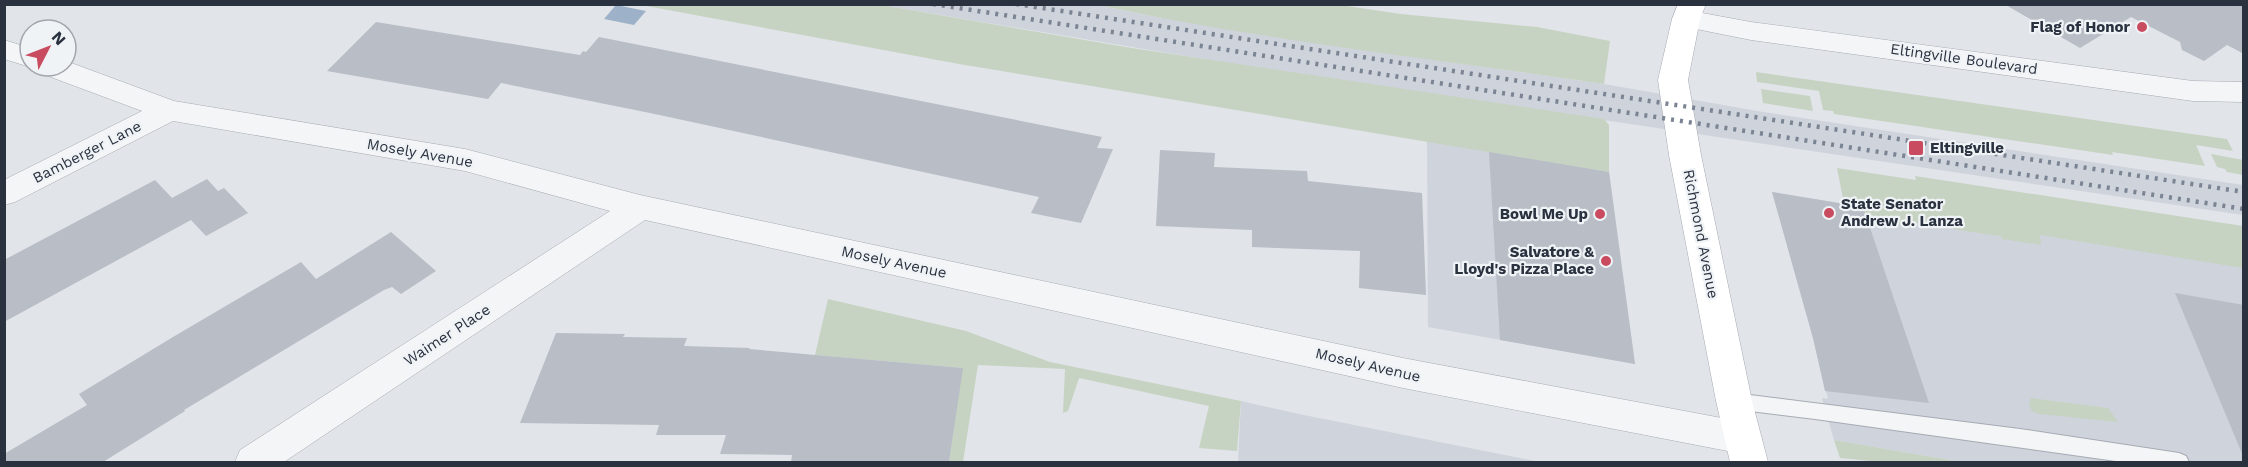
<svg xmlns="http://www.w3.org/2000/svg" width="2248" height="467" viewBox="0 0 2248 467" font-family="'Work Sans',sans-serif">
<style>
.built{fill:#cfd3db}
.green{fill:#c7d3c2}
.water{fill:#9db2c8}
.building{fill:#b8bdc6}
.lines{fill:none;stroke-linecap:round;stroke-linejoin:round}
.service-casing{stroke:#a6abb3;stroke-width:2}
.minor-casing{stroke:#a6abb3;stroke-width:1}
.secondary-casing{stroke:#a6abb3;stroke-width:1}
.service{fill:#f3f5f7;fill-rule:evenodd}
.minor{fill:#f3f5f7;fill-rule:evenodd}
.secondary{fill:#fff;fill-rule:evenodd}
.rail{stroke:#7b8492;stroke-width:4.5;stroke-dasharray:3 6;stroke-linecap:butt}
.poi-dot{fill:#c94b60;stroke:#f0f3f6;stroke-width:2}
.labels{text-anchor:middle;dominant-baseline:central;stroke-width:4.5;stroke-linejoin:round;paint-order:stroke}
.poi-label{font-size:15px;font-weight:bold;fill:#2a3240;stroke:#f0f3f6;text-anchor:end}
.street-label{font-size:15px;fill:#2a3240;stroke:#f0f3f6}
</style>
<rect width="100%" height="100%" fill="#e1e4e9"/>
<g class="built">
<path d="M881,5H1098L1140,14L1360,49L1604,84L1763,112L2243,185V215L1287,73Z"/>
<path d="M1427,141L1609,172L1635,364L1428,327Z"/>
<path d="M1772,192L1863,207L2243,261V462H1961L1834,440L1822,398L1828,399L1813,338Z"/>
<path d="M1241,401L1299,414L1540,462H1238Z"/>
</g>
<g class="green">
<path d="M641,5H881L1132,48L1604,119L1609,125V172L959,64Z"/>
<path d="M1098,5H1340L1401,14L1537,27L1610,41L1604,84C1436,59 1265,41 1098,5Z"/>
<path d="M1756,72L2227,139L2233,151L2196,145L2205,166L2112,152L2113,155L1834,114L1833,111L1823,110L1819,91L1757,82Z"/>
<path d="M1761,89L1810,96L1813,111L1763,103Z"/>
<path d="M2211,154L2243,160V175L2227,172L2225,169L2217,167Z"/>
<path d="M1837,168L1916,180L1915,176L2243,226V268L2040,235L2041,245L2002,239L2001,236C1971,233 1943,226 1913,222L1911,226L1868,222L1863,207L1844,204Z"/>
<path d="M828,299L966,331L1050,362L1241,401L1237,451L1199,448L1209,406L1079,378L1068,411L1063,413L1065,369L978,365L963,462H949L962,368L815,355Z"/>
<path d="M2031,398L2108,408L2118,422L2039,414L2032,411L2029,404Z"/>
<path d="M1834,440L1961,462H1881L1840,458Z"/>
</g>
<path class="water" d="M616,5L646,11L634,25L604,19Z"/>
<g class="building">
<path d="M2004,4H2244V54L2227,45L2204,61L2182,50L2180,42L2131,17L2080,48Z"/>
<path d="M376,22L580,55L583,51L586,52L599,37L1102,137L1097,148L1113,149L1081,223L1031,213L1039,197L650,113L501,83L488,99L327,71Z"/>
<path d="M1160,150L1215,153L1214,167L1307,171L1308,181L1422,193L1426,295L1359,288L1360,251L1252,247V230L1156,226Z"/>
<path d="M1489,152L1609,172L1635,364L1500,340Z"/>
<path d="M207,179L218,191L224,188L248,213L206,236L191,220L4,322V260L155,180L172,198Z"/>
<path d="M1772,192L1863,207L1929,403L1825,391L1813,338Z"/>
<path d="M391,232L436,271L401,294L392,287L384,290L184,410L185,411L103,462H4V454L87,405L79,394L173,337L301,262L316,279Z"/>
<path d="M2175,293L2244,305V455L2243,456Z"/>
<path d="M556,333L625,334L623,337L687,338L684,346L750,348L749,349L963,368L949,462H791L792,455L720,454L726,435H656L659,425L520,423Z"/>
</g>
<g class="lines">
<g class="service-casing">
<path id="service" d="M1734,393L2020,429L2179,453L2186,456L2189,462H2123L1815,419L1734,409L1727,407L1724,401L1727,395Z"/>
</g>
<g class="minor-casing">
<g id="minor">
<path d="M1686,10L1751,22L2193,81L2244,82V102L2193,101L1751,40L1676,25L1672,19L1676,13Z"/>
<path d="M4,40L30,48V66H35L30,67L4,59Z"/>
<path d="M66,61L174,101L465,149L640,195L1403,358L1743,422L1756,427L1762,438L1756,449L1743,454L1403,388L645,220L284,462H235L240,450L610,211L465,171L173,121L15,202L4,205V180L142,111L40,73L35,66H66Z"/>
</g>
</g>
<g class="secondary-casing">
<path id="secondary" d="M1678,4H1706L1700,19L1688,80L1701,155L1752,401L1768,462H1730L1716,401L1669,155L1658,80L1672,19Z"/>
</g>
<use href="#service" class="service"/>
<use href="#minor" class="minor"/>
<use href="#secondary" class="secondary"/>
<g class="rail">
<path d="M933,4L2244,209"/>
<path d="M1016,4L2244,192"/>
</g>
</g>
<g class="poi-dot">
<circle cx="2142" cy="27" r="6"/>
<rect x="1908" y="140" width="16" height="16" rx="3"/>
<circle cx="1829" cy="213" r="6"/>
<circle cx="1600" cy="214" r="6"/>
<circle cx="1606" cy="261" r="6"/>
</g>
<g class="labels">
<g class="poi-label">
<text x="2130" y="27">Flag of Honor</text>
<text x="1930" y="148" text-anchor="start">Eltingville</text>
<text x="1841" y="204" text-anchor="start">State Senator<tspan x="1841" dy="17">Andrew J. Lanza</tspan></text>
<text x="1588" y="214">Bowl Me Up</text>
<text x="1594" y="252">Salvatore &amp;<tspan x="1594" dy="17">Lloyd's Pizza Place</tspan></text>
</g>
<g class="street-label">
<text transform="translate(1964 59) rotate(8)">Eltingville Boulevard</text>
<text transform="translate(87 152) rotate(-27)">Bamberger Lane</text>
<text transform="translate(420 153) rotate(10)">Mosely Avenue</text>
<text transform="translate(1701 234) rotate(79)">Richmond Avenue</text>
<text transform="translate(894 262) rotate(12)">Mosely Avenue</text>
<text transform="translate(447 335) rotate(-33)">Waimer Place</text>
<text transform="translate(1368 365) rotate(13)">Mosely Avenue</text>
</g>
</g>
<rect width="2248" height="467" fill="none" stroke="#2a3240" stroke-width="12"/>
<g transform="translate(48 48) rotate(48)"><circle r="28" fill="#f0f3f6" stroke="#a1a6ad" stroke-width="1.5"/>
<path d="M0-4.5L10 22L0 15L-10 22Z" fill="#c94b60"/>
<text y="-9" font-size="16" font-weight="bold" text-anchor="middle" fill="#2a3240">N</text>
</g>
</svg>
